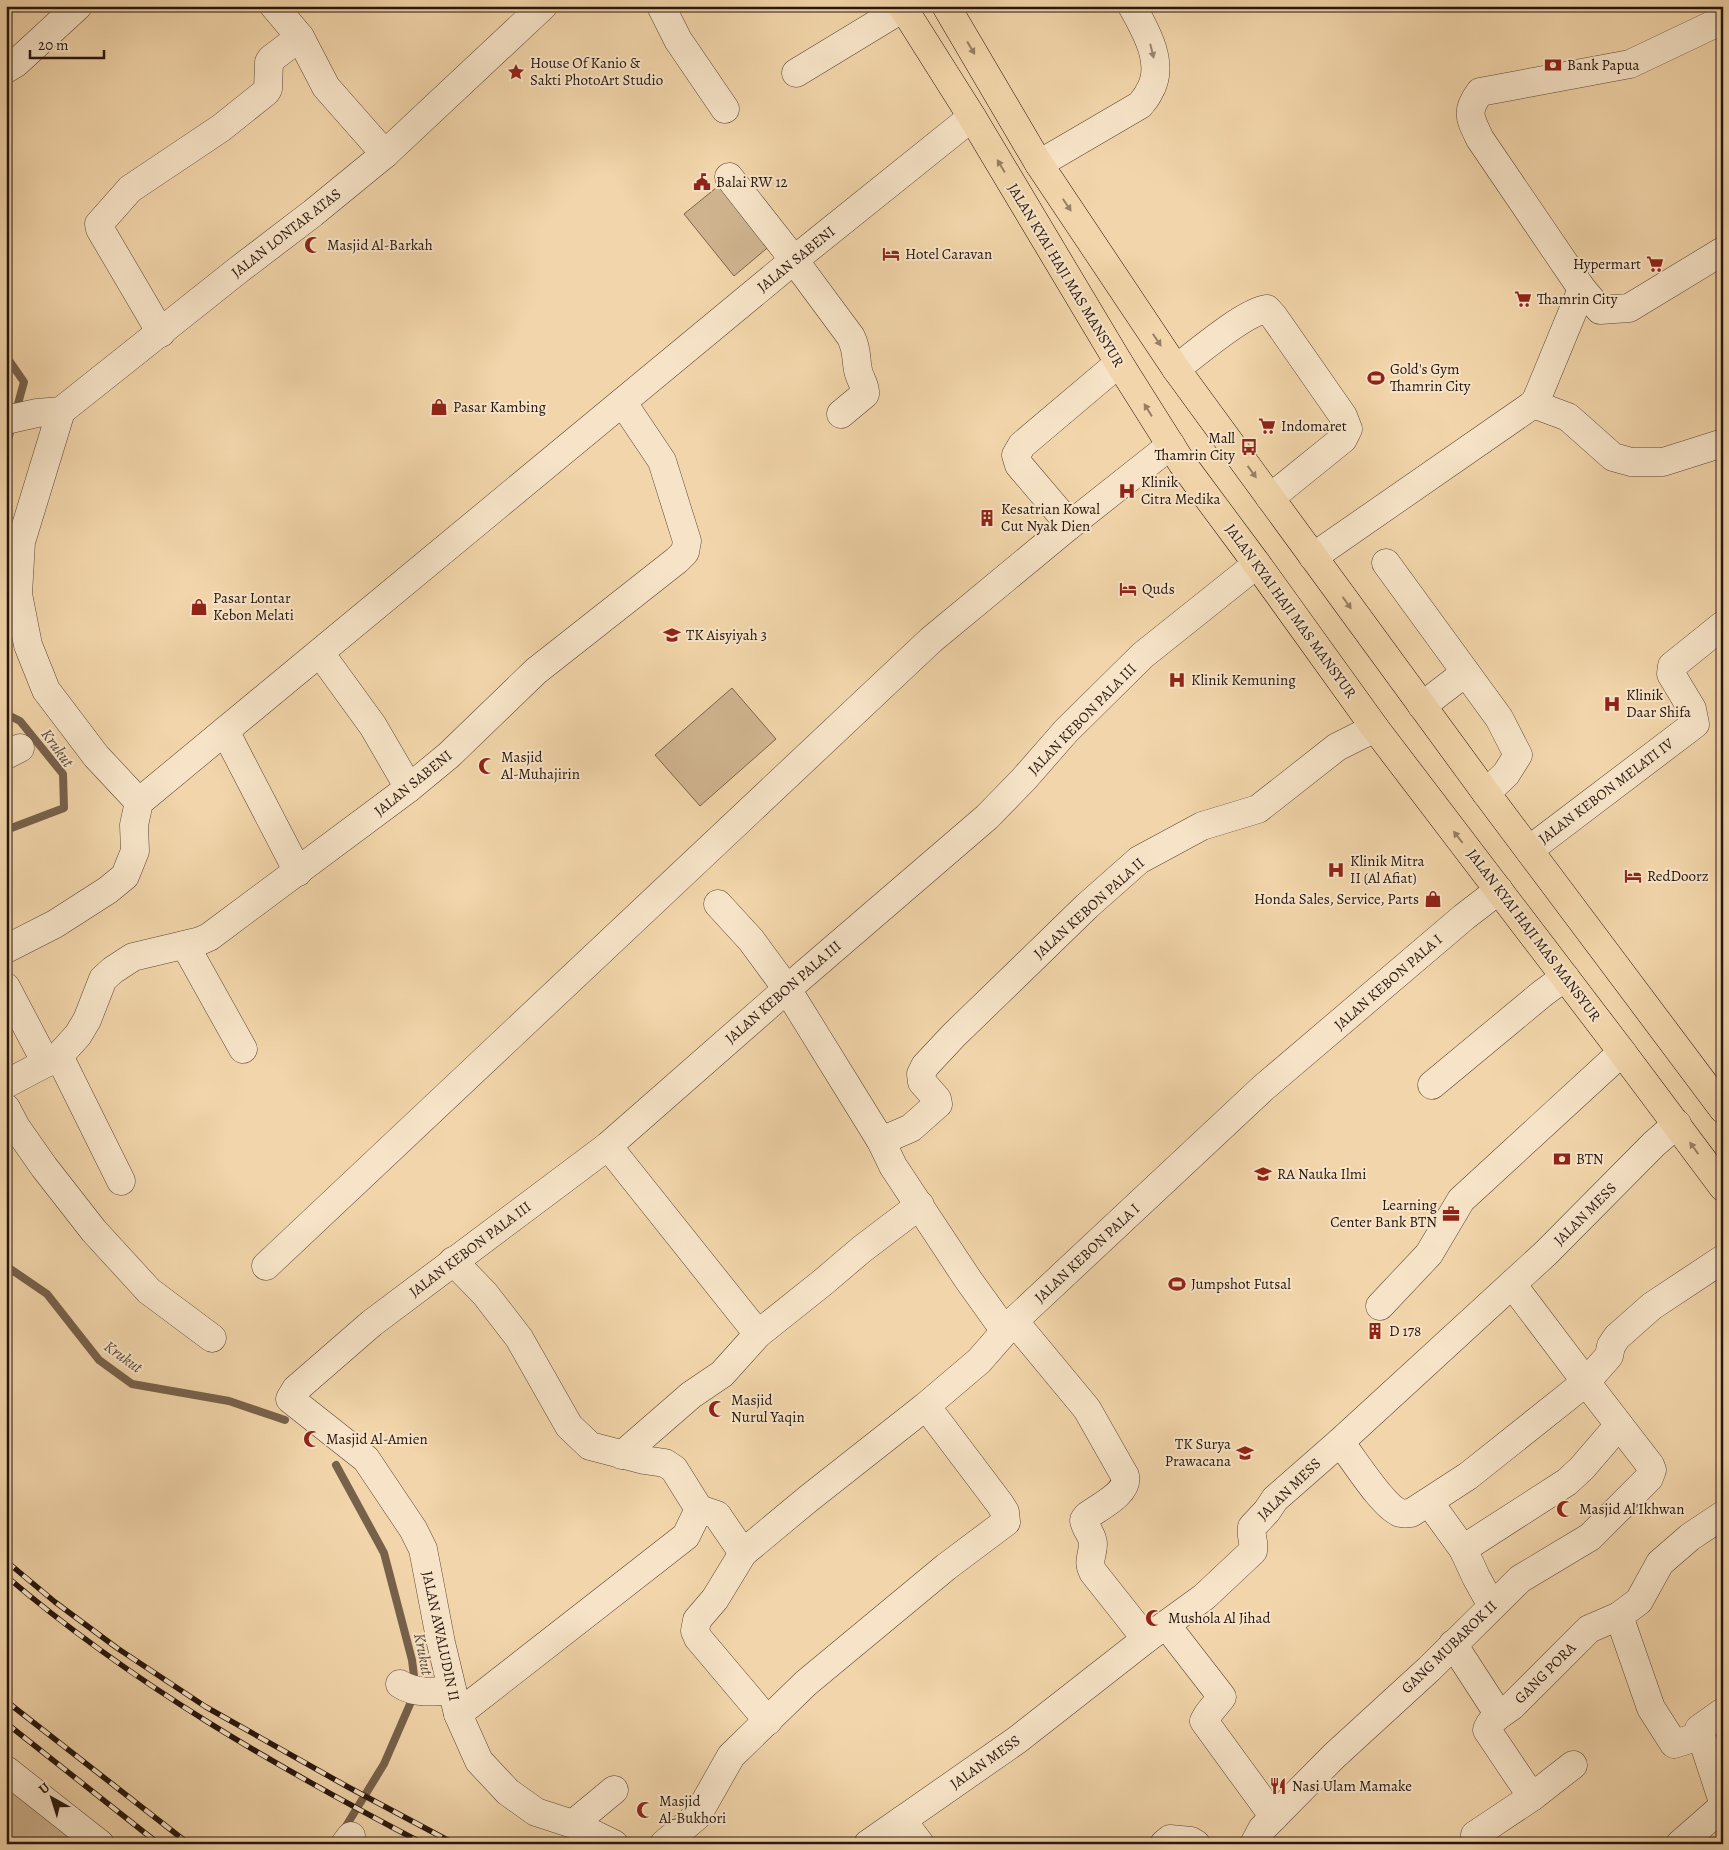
<svg xmlns="http://www.w3.org/2000/svg" width="1729" height="1850" viewBox="0 0 1729 1850" font-family="Alegreya,serif">
<style>
.green{fill:#cfb48f;stroke:#7a644e}
.lines{fill:none;stroke-linecap:round;stroke-linejoin:round}
.stream{stroke:#77614b;stroke-width:8}
.minor-casing{stroke:#594534;stroke-width:29}
.major-casing{stroke:#26150d;stroke-width:29}
.minor{stroke:#f7e4c8;stroke-width:28}
.major{stroke:#f2d5aa;stroke-width:28}
.rail-casing{stroke:#26150d;stroke-width:5.5}
.rail{stroke:#f7e4c8;stroke-width:4;stroke-dasharray:11;stroke-linecap:butt}
.oneway{fill:#967f63}
.oneway2{fill:#998774}
.labels{text-anchor:middle;dominant-baseline:central;stroke-width:4;stroke-linejoin:round;paint-order:stroke}
.poi-label{font-size:15px;fill:#26150d;stroke:#f7e4c8;text-anchor:start}
.street-label{font-size:15px;fill:#26150d;stroke:#f7e4c8}
.water-label{font-size:16px;font-style:italic;fill:#5c4837;stroke:#f7e4c8}
</style>
<rect width="100%" height="100%" fill="#f2d5aa"/>
<filter id="stains"><feTurbulence type="fractalNoise" baseFrequency=".004" numOctaves="4"/><feColorMatrix values="0 0 0 0 .2 0 0 0 0 .09 0 0 0 0 .02 0 0 0 .5 -.17"/></filter>
<radialGradient id="worn" r=".72"><stop offset=".6" stop-color="#630" stop-opacity="0"/><stop offset="1" stop-color="#630" stop-opacity=".3"/></radialGradient>
<g class="green">
<path d="M722,183L772,244L734,276L684,214Z"/>
<path d="M732,688L776,739L700,806L655,755Z"/>
<path d="M6,1773L95,1844H6Z"/>
</g>
<g class="lines">
<g class="stream">
<path d="M6,356L24,382L16,411"/>
<path d="M6,447L12,425"/>
<path d="M6,714L20,721L63,774L64,808L6,830"/>
<path d="M6,1266L47,1294L99,1360L132,1384L229,1401L285,1420"/>
<path d="M336,1465L384,1553L412,1660L415,1684"/>
<path d="M343,1831L384,1764L414,1695"/>
</g>
<g class="minor-casing">
<g id="minor">
<path d="M274,6L300,37L326,87L385,154"/>
<path d="M661,6L678,40L725,109"/>
<path d="M1723,18L1710,26L1630,64L1480,92C1465,112 1470,118 1480,139L1582,289L1600,310L1629,308L1723,251"/>
<path d="M6,69L16,63L78,6"/>
<path d="M796,73L903,8"/>
<path d="M1039,164L1140,105C1143,101 1147,97 1149,92C1166,65 1146,31 1132,6"/>
<path d="M729,177L794,260L851,337C858,352 855,355 858,370C859,378 866,385 865,394L841,414"/>
<path d="M161,333L100,229L99,224L130,189L221,128L266,92L268,89L269,62L271,59L300,37"/>
<path d="M1176,369C1195,354 1246,311 1267,309L1274,317L1343,416L1348,429L1343,439L1270,498"/>
<path d="M1533,404L1568,417L1613,457L1631,462H1663L1723,443"/>
<path d="M61,411L21,542L18,594L28,645L46,690L96,756L139,802"/>
<path d="M6,420L37,413L61,411L237,271L313,213L385,154L543,6"/>
<path d="M1070,525L1019,465L1016,455L1022,445L1119,363"/>
<path d="M1313,557L1535,403L1582,289"/>
<path d="M1386,563L1499,718L1518,755L1506,774L1486,793"/>
<path d="M320,653L373,726L409,788"/>
<path d="M1422,706L1465,673"/>
<path d="M225,731L298,872"/>
<path d="M6,755L20,748"/>
<path d="M1529,850L1695,724L1692,709L1671,674L1672,666L1723,625"/>
<path d="M718,904L751,940L787,989L881,1141L893,1166L967,1278L1005,1331"/>
<path d="M185,945L243,1049"/>
<path d="M6,949L55,924L108,890L125,876L135,851L134,825L139,802L794,260L972,117"/>
<path d="M6,987L46,1063"/>
<path d="M59,1056L121,1181"/>
<path d="M6,1084L59,1056L78,1035L87,1020L103,979L113,970L133,957L200,941L209,937L409,788L449,755L536,671L677,560L685,552L687,541L662,461L623,403"/>
<path d="M1432,1085L1543,993L1565,977"/>
<path d="M6,1108L16,1127L44,1167L94,1231L149,1291L212,1338"/>
<path d="M881,1141L911,1128L938,1104L937,1099L922,1082L921,1074L925,1066L954,1035L1018,973L1087,906L1139,860L1202,826L1258,809L1337,747L1375,728"/>
<path d="M608,1146L758,1334"/>
<path d="M453,1261L485,1294L519,1338L569,1426L590,1446L644,1460L665,1463L674,1469L699,1509"/>
<path d="M266,1266L931,640L1070,525L1171,445"/>
<path d="M1380,1306L1429,1254L1461,1200L1622,1052"/>
<path d="M1014,1321L1087,1409L1125,1476C1129,1493 1099,1507 1087,1516L1084,1520C1085,1529 1093,1535 1093,1544C1093,1556 1087,1560 1093,1572L1146,1639"/>
<path d="M1340,1442C1353,1458 1382,1506 1400,1513C1404,1514 1407,1513 1411,1513L1468,1476L1586,1382L1512,1284"/>
<path d="M622,1455L691,1395L722,1374L758,1334L822,1283L862,1249L920,1205"/>
<path d="M1429,1502L1463,1549L1476,1577L1492,1606"/>
<path d="M1463,1549L1567,1482L1582,1468L1619,1425"/>
<path d="M1619,1616L1651,1708L1674,1744L1700,1736"/>
<path d="M1167,1626L1222,1697L1208,1714L1204,1721L1274,1817"/>
<path d="M1453,1644L1499,1715"/>
<path d="M400,1684C415,1694 434,1692 452,1690"/>
<path d="M1723,1712L1699,1729L1723,1802"/>
<path d="M458,1714L686,1536L699,1509L717,1515L743,1553"/>
<path d="M768,1721L698,1638L695,1631L697,1620L715,1599L743,1553L808,1499L926,1406L979,1361L1014,1321L1263,1088L1464,917L1499,890"/>
<path d="M6,1770L100,1844"/>
<path d="M1532,1797L1573,1765"/>
<path d="M902,1820L920,1844"/>
<path d="M573,1824L614,1790"/>
<path d="M345,1844L351,1836"/>
<path d="M614,1844L573,1824L536,1812L508,1792L479,1761L458,1714L441,1643L423,1549L413,1529L366,1459L290,1399L296,1389L372,1323L608,1146L787,989L987,817L1024,779L1066,731L1143,655L1257,564"/>
<path d="M664,1844L697,1816L731,1756L806,1683L946,1567L1006,1522L1005,1512L1000,1504L926,1406"/>
<path d="M868,1844L1017,1740L1146,1639L1204,1597L1253,1551C1255,1542 1250,1536 1252,1527L1267,1511L1275,1499L1340,1442L1546,1253L1654,1144L1677,1124"/>
<path d="M1164,1844L1170,1839L1191,1841L1196,1844"/>
<path d="M1254,1844L1262,1829L1334,1756L1429,1669L1520,1579L1590,1537L1649,1478L1652,1470L1650,1465L1586,1382L1609,1356L1611,1346L1617,1337L1652,1306L1723,1259"/>
<path d="M1480,1844L1475,1835L1532,1797L1487,1730C1490,1719 1503,1713 1512,1706L1589,1629L1619,1616L1639,1601L1660,1563L1690,1537L1723,1515"/>
<path d="M1680,1844L1720,1809L1723,1805"/>
</g>
</g>
<g class="major-casing">
<g id="major">
<path d="M902,6L972,117L1119,363L1182,463L1257,564L1375,728L1622,1052L1723,1187"/>
<path d="M946,6L1039,164L1176,369L1486,793L1723,1109"/>
</g>
</g>
<use href="#minor" class="minor"/>
<use href="#major" class="major"/>
<g class="rail-casing">
<g id="rail">
<path d="M6,1561L55,1602L117,1648L206,1707L348,1787L455,1844"/>
<path d="M6,1576C132,1684 277,1767 424,1844"/>
<path d="M6,1701L189,1844"/>
<path d="M6,1723L159,1844"/>
</g>
</g>
<use href="#rail" class="rail"/>
</g>
<defs><path id="oneway-solid" d="M-6-.8H1V-3.2L6.5 0L1 3.2V.8H-6Z" transform="scale(1.25)"/></defs>
<g class="oneway">
<use href="#oneway-solid" transform="translate(971 48) rotate(59)"/>
<use href="#oneway-solid" transform="translate(1001 166) rotate(-121)"/>
<use href="#oneway-solid" transform="translate(1067 205) rotate(56)"/>
<use href="#oneway-solid" transform="translate(1157 340) rotate(56)"/>
<use href="#oneway-solid" transform="translate(1148 410) rotate(-122)"/>
<use href="#oneway-solid" transform="translate(1252 472) rotate(54)"/>
<use href="#oneway-solid" transform="translate(1347 603) rotate(54)"/>
<use href="#oneway-solid" transform="translate(1458 837) rotate(-128)"/>
<use href="#oneway-solid" transform="translate(1694 1148) rotate(-126)"/>
</g>
<use class="oneway2" href="#oneway-solid" transform="translate(1152 51) rotate(76)"/>
<defs>
<g id="bank-bare" transform="scale(1.35)"><path d="M-6-4H6V4H-6ZM0-2.3a2.3 2.3 0 1 0 0 4.6a2.3 2.3 0 1 0 0-4.6Z" fill="#8f2418" stroke="#f7e4c8" stroke-width="2.5" paint-order="stroke"/></g>
<g id="sight-bare" transform="scale(1.35)"><path d="M0-6L1.8-2.2L6-1.7L2.9 1.2L3.7 5.4L0 3.3L-3.7 5.4L-2.9 1.2L-6-1.7L-1.8-2.2Z" fill="#8f2418" stroke="#f7e4c8" stroke-width="2.5" paint-order="stroke"/></g>
<g id="civic-bare" transform="scale(1.35)"><path d="M-.6-6.5H3V-4.5H.6V-3L4-1V1h2V6H-6V1h2V-1L-.6-3ZM-1.2 2.5V6h2.4V2.5Z" fill="#8f2418" stroke="#f7e4c8" stroke-width="2.5" paint-order="stroke"/></g>
<g id="mosque-bare" transform="scale(1.35)"><path d="M3.5-4.9A6 6 0 1 0 3.5 4.9A5 5 0 1 1 3.5-4.9Z" fill="#8f2418" stroke="#f7e4c8" stroke-width="2.5" paint-order="stroke"/></g>
<g id="hotel-bare" transform="scale(1.35)"><path d="M-6-4.5h1.5V1H6V5H4.5V3h-9V5H-6ZM-4 0a1.8 1.8 0 1 1 3.6 0ZM.5 0V-2.5h3Q6-2.5 6 0Z" fill="#8f2418" stroke="#f7e4c8" stroke-width="2.5" paint-order="stroke"/></g>
<g id="supermarket-bare" transform="scale(1.35)"><path d="M-6-5.5h2.5l.6 2H6L4.5 2H-2.5L-4.4-4H-6ZM-1.5 3.2a1.3 1.3 0 1 0 .1 0ZM3 3.2a1.3 1.3 0 1 0 .1 0Z" fill="#8f2418" stroke="#f7e4c8" stroke-width="2.5" paint-order="stroke"/></g>
<g id="stadium-bare" transform="scale(1.35)"><path d="M0-5a6.5 5 0 1 0 0 10a6.5 5 0 1 0 0-10ZM-3.5-1.8h7v3.6h-7Z" fill="#8f2418" stroke="#f7e4c8" stroke-width="2.5" paint-order="stroke"/></g>
<g id="shop-bare" transform="scale(1.35)"><path d="M-5-2.5h2.3a2.7 3.5 0 0 1 5.4 0H5L5.5 6h-11ZM-1.5-2.5h3a1.5 2.3 0 0 0-3 0Z" fill="#8f2418" stroke="#f7e4c8" stroke-width="2.5" paint-order="stroke"/></g>
<g id="bus-bare" transform="scale(1.35)"><path d="M-5-6H5V4H4V6H2V4H-2V6H-4V4H-5ZM-3.5-4V0h7V-4ZM-3.5 1.2v1.5H-2V1.2ZM2 1.2v1.5H3.5V1.2Z" fill="#8f2418" stroke="#f7e4c8" stroke-width="2.5" paint-order="stroke"/></g>
<g id="hospital-bare" transform="scale(1.35)"><path d="M-5-5h3v3.5h4V-5h3V5h-3V1.5h-4V5h-3Z" fill="#8f2418" stroke="#f7e4c8" stroke-width="2.5" paint-order="stroke"/></g>
<g id="building-bare" transform="scale(1.35)"><path d="M-4-6H4V6H1V3H-1V6H-4ZM-2.5-4.3h1.7v1.8h-1.7ZM.8-4.3h1.7v1.8H.8ZM-2.5-1h1.7V.8h-1.7ZM.8-1h1.7V.8H.8Z" fill="#8f2418" stroke="#f7e4c8" stroke-width="2.5" paint-order="stroke"/></g>
<g id="school-bare" transform="scale(1.35)"><path d="M0-5L7-2L0 1L-7-2ZM-4 1L0 2.5L4 1V4Q0 6-4 4Z" fill="#8f2418" stroke="#f7e4c8" stroke-width="2.5" paint-order="stroke"/></g>
<g id="office-bare" transform="scale(1.35)"><path d="M-6-3h4V-5.5h4V-3h4V5H-6ZM-1-4.5V-3h2v-1.5ZM-6 0V1H6V0Z" fill="#8f2418" stroke="#f7e4c8" stroke-width="2.5" paint-order="stroke"/></g>
<g id="restaurant-bare" transform="scale(1.35)"><path d="M-5-6h1v4h1v-4h1v4h1v-4h1v5L-1.5 .5V6h-2V.5L-5-1ZM5-6V6H3V1.5H1.5Q1.5-4 5-6Z" fill="#8f2418" stroke="#f7e4c8" stroke-width="2.5" paint-order="stroke"/></g>
</defs>
<g fill-rule="evenodd">
<use href="#bank-bare" x="1553" y="65"/>
<use href="#sight-bare" x="516" y="72"/>
<use href="#civic-bare" x="702" y="182"/>
<use href="#mosque-bare" x="313" y="245"/>
<use href="#hotel-bare" x="891" y="254"/>
<use href="#supermarket-bare" x="1655" y="264"/>
<use href="#supermarket-bare" x="1523" y="299"/>
<use href="#stadium-bare" x="1376" y="378"/>
<use href="#shop-bare" x="439" y="407"/>
<use href="#supermarket-bare" x="1267" y="426"/>
<use href="#bus-bare" x="1249" y="447"/>
<use href="#hospital-bare" x="1127" y="491"/>
<use href="#building-bare" x="987" y="518"/>
<use href="#hotel-bare" x="1128" y="589"/>
<use href="#shop-bare" x="199" y="607"/>
<use href="#school-bare" x="672" y="635"/>
<use href="#hospital-bare" x="1177" y="680"/>
<use href="#hospital-bare" x="1612" y="704"/>
<use href="#mosque-bare" x="487" y="766"/>
<use href="#hospital-bare" x="1336" y="870"/>
<use href="#hotel-bare" x="1633" y="876"/>
<use href="#shop-bare" x="1433" y="899"/>
<use href="#bank-bare" x="1562" y="1159"/>
<use href="#school-bare" x="1263" y="1174"/>
<use href="#office-bare" x="1451" y="1214"/>
<use href="#stadium-bare" x="1177" y="1284"/>
<use href="#building-bare" x="1375" y="1331"/>
<use href="#mosque-bare" x="717" y="1409"/>
<use href="#mosque-bare" x="312" y="1439"/>
<use href="#school-bare" x="1245" y="1453"/>
<use href="#mosque-bare" x="1565" y="1509"/>
<use href="#mosque-bare" x="1154" y="1618"/>
<use href="#restaurant-bare" x="1278" y="1786"/>
<use href="#mosque-bare" x="645" y="1810"/>
</g>
<g class="labels">
<g class="poi-label">
<text x="530" y="63">House Of Kanio &amp;<tspan x="530" dy="17">Sakti PhotoArt Studio</tspan></text>
<text x="1567" y="65">Bank Papua</text>
<text x="716" y="182">Balai RW 12</text>
<text x="327" y="245">Masjid Al-Barkah</text>
<text x="905" y="254">Hotel Caravan</text>
<text x="1641" y="264" text-anchor="end">Hypermart</text>
<text x="1537" y="299">Thamrin City</text>
<text x="1390" y="369">Gold's Gym<tspan x="1390" dy="17">Thamrin City</tspan></text>
<text x="453" y="407">Pasar Kambing</text>
<text x="1281" y="426">Indomaret</text>
<text x="1235" y="438" text-anchor="end">Mall<tspan x="1235" dy="17">Thamrin City</tspan></text>
<text x="1141" y="482">Klinik<tspan x="1141" dy="17">Citra Medika</tspan></text>
<text x="1001" y="509">Kesatrian Kowal<tspan x="1001" dy="17">Cut Nyak Dien</tspan></text>
<text x="1142" y="589">Quds</text>
<text x="213" y="598">Pasar Lontar<tspan x="213" dy="17">Kebon Melati</tspan></text>
<text x="686" y="635">TK Aisyiyah 3</text>
<text x="1191" y="680">Klinik Kemuning</text>
<text x="1626" y="695">Klinik<tspan x="1626" dy="17">Daar Shifa</tspan></text>
<text x="501" y="757">Masjid<tspan x="501" dy="17">Al-Muhajirin</tspan></text>
<text x="1350" y="861">Klinik Mitra<tspan x="1350" dy="17">II (Al Afiat)</tspan></text>
<text x="1647" y="876">RedDoorz</text>
<text x="1419" y="899" text-anchor="end">Honda Sales, Service, Parts</text>
<text x="1576" y="1159">BTN</text>
<text x="1277" y="1174">RA Nauka Ilmi</text>
<text x="1437" y="1205" text-anchor="end">Learning<tspan x="1437" dy="17">Center Bank BTN</tspan></text>
<text x="1191" y="1284">Jumpshot Futsal</text>
<text x="1389" y="1331">D 178</text>
<text x="731" y="1400">Masjid<tspan x="731" dy="17">Nurul Yaqin</tspan></text>
<text x="326" y="1439">Masjid Al-Amien</text>
<text x="1231" y="1444" text-anchor="end">TK Surya<tspan x="1231" dy="17">Prawacana</tspan></text>
<text x="1579" y="1509">Masjid Al'Ikhwan</text>
<text x="1168" y="1618">Mushola Al Jihad</text>
<text x="1292" y="1786">Nasi Ulam Mamake</text>
<text x="659" y="1801">Masjid<tspan x="659" dy="17">Al-Bukhori</tspan></text>
</g>
<g class="street-label">
<text transform="translate(286 233) rotate(-38)">JALAN LONTAR ATAS</text>
<text transform="translate(796 259) rotate(-39)">JALAN SABENI</text>
<text transform="translate(1066 275) rotate(59)">JALAN KYAI HAJI MAS MANSYUR</text>
<text transform="translate(1291 611) rotate(54)">JALAN KYAI HAJI MAS MANSYUR</text>
<text transform="translate(1082 719) rotate(-46)">JALAN KEBON PALA III</text>
<text transform="translate(413 783) rotate(-39)">JALAN SABENI</text>
<text transform="translate(1606 791) rotate(-37)">JALAN KEBON MELATI IV</text>
<text transform="translate(1089 908) rotate(-42)">JALAN KEBON PALA II</text>
<text transform="translate(1534 935) rotate(53)">JALAN KYAI HAJI MAS MANSYUR</text>
<text transform="translate(1388 982) rotate(-41)">JALAN KEBON PALA I</text>
<text transform="translate(783 992) rotate(-41)">JALAN KEBON PALA III</text>
<text transform="translate(1585 1214) rotate(-45)">JALAN MESS</text>
<text transform="translate(470 1249) rotate(-37)">JALAN KEBON PALA III</text>
<text transform="translate(1087 1253) rotate(-43)">JALAN KEBON PALA I</text>
<text transform="translate(1289 1489) rotate(-44)">JALAN MESS</text>
<text transform="translate(441 1636) rotate(78)">JALAN AWALUDIN II</text>
<text transform="translate(1449 1647) rotate(-44)">GANG MUBAROK II</text>
<text transform="translate(1545 1673) rotate(-45)">GANG PORA</text>
<text transform="translate(985 1762) rotate(-35)">JALAN MESS</text>
</g>
<g class="water-label">
<text transform="translate(57 748) rotate(54)">Krukut</text>
<text transform="translate(123 1357) rotate(36)">Krukut</text>
<text transform="translate(423 1654) rotate(79)">Krukut</text>
</g>
</g>
<rect width="1729" height="1850" fill="none" stroke="#f2d5aa" stroke-width="25"/>
<rect x="8" y="8" width="1714" height="1835" fill="none" stroke="#26150d" stroke-width="2.5"/>
<rect x="12" y="12" width="1704" height="1825" fill="none" stroke="#26150d"/>
<g transform="translate(52 1798) rotate(321)" stroke="#f7e4c8" stroke-width="4" paint-order="stroke">
<path d="M0-4L9 19L0 12L-9 19Z" fill="#26150d"/>
<text y="-8" font-size="14" font-weight="bold" text-anchor="middle" fill="#26150d">U</text>
</g>
<path d="M30 50v8h74v-8" fill="none" stroke="#26150d" stroke-width="2.5"/>
<text x="38" y="50" font-size="15" fill="#26150d" stroke="#f7e4c8" stroke-width="4" paint-order="stroke">20 m</text>
<rect width="100%" height="100%" filter="url(#stains)"/>
<rect width="100%" height="100%" fill="url(#worn)"/>
</svg>
